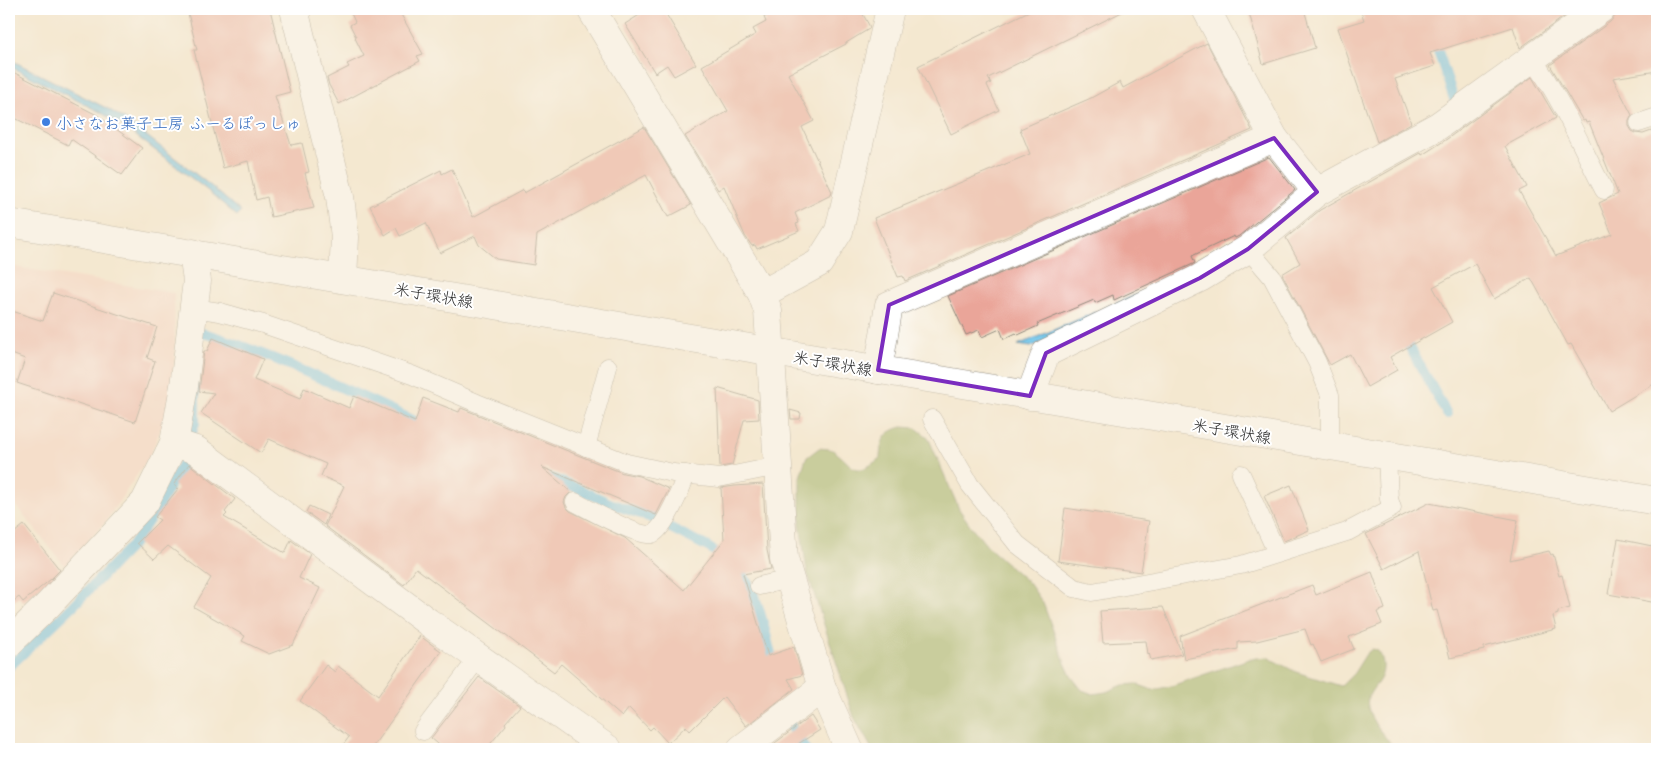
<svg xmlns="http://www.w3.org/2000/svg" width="1666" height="758" viewBox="0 0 1666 758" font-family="'Playpen Sans','Klee One',sans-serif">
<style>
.built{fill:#f6d2c3}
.forest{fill:#95ad5e;stroke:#606c44}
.water{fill:#6ac1e7;stroke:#4a7689}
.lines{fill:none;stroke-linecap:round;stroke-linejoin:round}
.stream{stroke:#6ac1e7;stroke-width:10}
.building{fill:#eaa599}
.lane-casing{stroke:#908a7e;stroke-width:19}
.street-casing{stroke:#908a7e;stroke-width:29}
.secondary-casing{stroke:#908a7e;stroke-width:29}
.lane{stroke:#fff;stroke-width:18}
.street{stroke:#fff;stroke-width:28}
.secondary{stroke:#fff;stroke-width:28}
.marked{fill:none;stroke:#7b2cbf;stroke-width:4;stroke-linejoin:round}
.shop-dot{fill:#3f7fe0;stroke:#fff;stroke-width:2}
.labels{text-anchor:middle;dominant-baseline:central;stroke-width:4;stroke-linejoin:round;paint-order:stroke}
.shop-label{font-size:16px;fill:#366cbe;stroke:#fff;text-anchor:start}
.street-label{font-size:16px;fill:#2b2b2b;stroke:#fff}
</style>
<rect width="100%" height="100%" fill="#fff"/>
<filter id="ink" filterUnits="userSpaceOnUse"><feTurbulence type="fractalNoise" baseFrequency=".02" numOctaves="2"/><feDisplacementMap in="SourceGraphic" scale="10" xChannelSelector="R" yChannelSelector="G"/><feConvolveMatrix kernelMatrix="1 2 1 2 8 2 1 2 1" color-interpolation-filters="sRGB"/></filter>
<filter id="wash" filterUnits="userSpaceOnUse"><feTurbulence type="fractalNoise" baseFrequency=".0096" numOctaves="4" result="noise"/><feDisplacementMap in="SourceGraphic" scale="20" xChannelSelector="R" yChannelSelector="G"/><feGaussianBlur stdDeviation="1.12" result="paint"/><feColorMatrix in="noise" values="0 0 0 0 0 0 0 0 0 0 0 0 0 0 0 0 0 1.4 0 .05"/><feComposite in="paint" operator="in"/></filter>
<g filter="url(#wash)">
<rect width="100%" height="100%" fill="#f4e8d0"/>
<path class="built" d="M9,266L174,293L175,355L169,410L149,457L105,522L65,566L9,497Z"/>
<path class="forest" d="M902,427L916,428L928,437L959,509L970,525L987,546L1029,583L1043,603L1065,663L1071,676L1082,690L1093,694L1106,692L1123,685L1136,684L1153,690L1171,686L1249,659L1267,657L1296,672L1341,686L1354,673L1366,654L1372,649L1377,650C1384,657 1385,670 1380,679C1375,688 1365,695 1368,707C1371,723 1385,737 1396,749H872L854,717L807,572L800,524V477L806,458L819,448C824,449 830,448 834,451C854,465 853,480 880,458C881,440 884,432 902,427Z"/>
<g class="water">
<path d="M9,59L108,109L126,120L211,186L241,212L237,216L207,190L122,125L100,112L9,66Z"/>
<path d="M1304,191V201L1227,256L1187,281L1031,347L1018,345L1186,274L1234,244L1299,197Z"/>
</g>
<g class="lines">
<g class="stream">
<path d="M1434,39L1458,111"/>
<path d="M1403,335L1447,414"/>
<path d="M198,339L199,332C228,339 255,351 282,362C331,382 378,404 426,426"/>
<path d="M548,477L579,489L612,504L649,517L708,547L724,558"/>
<path d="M736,568C759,587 766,638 774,667"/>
<path d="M9,667L73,606L133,544L156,510L183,462L195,423V388"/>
<path d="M789,720L793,732L806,749"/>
</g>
</g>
<g id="blocks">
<g class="building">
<path d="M187,9H270L290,92L275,96L291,145L302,143L309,172L305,173L314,208L271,217L267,197L256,200L248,161L223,168L194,50H197Z"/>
<path d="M349,9H398L423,54L417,56L420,61L339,104L329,85L327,78L349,67L347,64L364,56L355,38L356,37L350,25L355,22Z"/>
<path d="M649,9H663L696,64L674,76L667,65L655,73L625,24Z"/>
<path d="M780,9H860L870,27L869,29L846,43V44L788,74L814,121L802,127L832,192L831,195L795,213L799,223L796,224L799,231L757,249L755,245L752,246L745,236L724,186L718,190L685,136L728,111L702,66L756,34L753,29L766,22L764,17Z"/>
<path d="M1033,9H1128L988,78L991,83L987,85L999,110L951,134L918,66Z"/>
<path d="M1248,9H1304L1315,48L1263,64Z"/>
<path d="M1360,9H1575L1520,48L1513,27L1430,53L1435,66L1395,79L1411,123L1377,142L1338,28L1364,20Z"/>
<path d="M1616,9H1657V71L1613,78L1632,115L1629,121V126L1632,131L1636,133L1643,134L1657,129V382L1609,411L1571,344L1568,345L1531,278L1494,299L1475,264L1433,287L1452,322L1390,357L1397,370L1367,387L1350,354L1330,365L1282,274L1300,263L1286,238L1320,210L1421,153L1422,155L1447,139L1532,77L1556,118L1505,146L1527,187L1519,191L1556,256L1612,234L1599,203L1618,194L1589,122L1586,123L1585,120L1583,121L1550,65L1610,22L1615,16Z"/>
<path d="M1207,43L1252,130L905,281L903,276L898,277L874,218L1030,154L1020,129L1091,98L1120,82L1123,88Z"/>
<path d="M9,70L97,115L142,148L122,175L71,139L68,145L9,115Z"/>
<path d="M644,127L691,205L668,217L646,175L537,235L534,265L496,259L479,245L475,236L440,253L426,223L400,236L396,228L385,235L370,206L441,170L442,174L452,169L473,217L523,190L524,193Z"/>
<path d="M1269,157L1295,190L1239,236L1235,238L1234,236L1192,256L1195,263L1193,264L1114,300L1113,295L1095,303L1094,300L1037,324L1038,326L1018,335L1016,333L1004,339L1000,329L982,337L979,330L966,335L948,296Z"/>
<path d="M53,293L157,327L147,358L155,361L135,422L17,383L25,359L9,353V310L43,321Z"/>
<path d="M213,338L263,359L254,380L300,399L304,388L349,408L354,396L415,422L423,398L459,412L461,408L600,464L623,473L639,476L669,489L656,515L542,467L571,492L566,497L564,502L566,507L570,511L625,538L684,590L724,540L721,488L735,486L763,484L767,550L771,569L743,574L768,656L794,647L802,675L788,679L794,689L746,726L724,697L690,731L686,726L668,743L653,727L650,730L629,708L622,717L561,664L554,672L416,568L404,585L325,526L344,486L321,476L326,464L269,439L261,453L201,413L214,393L199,391L204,351H207Z"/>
<path d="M717,388L758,400L759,419L744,420L732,465L720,467Z"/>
<path d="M790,410L801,413L800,419H791Z"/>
<path d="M189,464L235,499L225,512L227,514L224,517L285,553L291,540L310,554L299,578L320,588L293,645L269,654L242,641L245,636L194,607L211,578L168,546L154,559L137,543L160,520L155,517L178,489L174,484Z"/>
<path d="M1291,485L1309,530L1284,541L1264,496Z"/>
<path d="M1429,503L1518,520L1510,560L1549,551L1551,555L1553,554L1559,576L1562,575L1570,608L1558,611V614L1553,616L1556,629L1484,647V650L1450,658L1437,610L1433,611L1419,551L1384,569L1366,534Z"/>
<path d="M309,506L328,515L324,525L306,512Z"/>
<path d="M1065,508L1149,521L1141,572L1058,561Z"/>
<path d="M24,525L60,570L51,579L23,602L19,597L9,605V537Z"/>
<path d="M1618,539L1657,547V603L1608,594Z"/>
<path d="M1372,572L1385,609L1377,612L1382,624L1349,637L1354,649L1321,662L1313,644L1311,645L1305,629L1257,641L1238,642V649L1184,659L1180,636L1312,585L1316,595Z"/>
<path d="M1163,607L1182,654L1151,660L1149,653L1148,654L1146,641L1103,643L1100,611Z"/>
<path d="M420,636L441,651L371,749H340L349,737L300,701L326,665L335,672L338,666L378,696Z"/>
<path d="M479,677L520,706L505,723L506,725L486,749H444L431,738Z"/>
<path d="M811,716L820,730L790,749H767Z"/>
</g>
</g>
</g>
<g filter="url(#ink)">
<use href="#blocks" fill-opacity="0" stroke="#908a7e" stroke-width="1"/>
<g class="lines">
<g class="lane-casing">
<g id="lane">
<path d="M1532,58C1561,98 1581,146 1604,190"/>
<path d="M1639,123L1657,117"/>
<path d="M1248,249L1272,277L1317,362L1330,395V446"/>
<path d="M194,308L220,312L263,324L412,375L477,403L627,463L673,473L719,478L778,466"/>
<path d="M932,419L970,485L1017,544L1074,588L1092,592L1241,565L1347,532L1392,508L1389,499L1387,456"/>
<path d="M586,447L608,367"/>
<path d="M1241,474L1277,553"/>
<path d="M575,502C588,509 640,538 652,534C665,529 682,487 686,474"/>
<path d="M759,586L790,579"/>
<path d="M423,731L478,658"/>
</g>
</g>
<g class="street-casing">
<g id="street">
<path d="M294,9L340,197L345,237L343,279"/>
<path d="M591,9L762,294L768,311L784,559L822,688L849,749"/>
<path d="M1206,9L1274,138L1317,192"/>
<path d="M193,253L197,281L184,386L174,443L196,450L428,622L608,749"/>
<path d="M762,294L819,263L839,231L890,9"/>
<path d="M878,370L889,305L1274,138"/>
<path d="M1030,396L1046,353L1200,278L1248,249L1317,192L1438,126L1601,9"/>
<path d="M9,643L48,605L145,502L174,443"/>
<path d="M741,749L822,688"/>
</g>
</g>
<g class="secondary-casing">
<path id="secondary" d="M9,223L1657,501"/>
</g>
<use href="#lane" class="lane"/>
<use href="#street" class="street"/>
<use href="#secondary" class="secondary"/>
</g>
</g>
<path d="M0 0H1666V758H0ZM1274,138L1317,192L1248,249L1200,278L1046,353L1030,396L878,370L889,305Z" fill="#f4e8d0" fill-opacity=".55" fill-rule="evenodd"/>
<path class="marked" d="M1274,138L1317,192L1248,249L1200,278L1046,353L1030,396L878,370L889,305Z"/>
<circle class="shop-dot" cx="46" cy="122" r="5"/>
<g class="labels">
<g class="shop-label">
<text x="56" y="122">小さなお菓子工房 ふーるぽっしゅ</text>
</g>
<g class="street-label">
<text transform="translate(434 294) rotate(10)">米子環状線</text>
<text transform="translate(833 362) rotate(10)">米子環状線</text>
<text transform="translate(1232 430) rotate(10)">米子環状線</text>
</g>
</g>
<rect width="1666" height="758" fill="none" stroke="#fff" stroke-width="30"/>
</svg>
